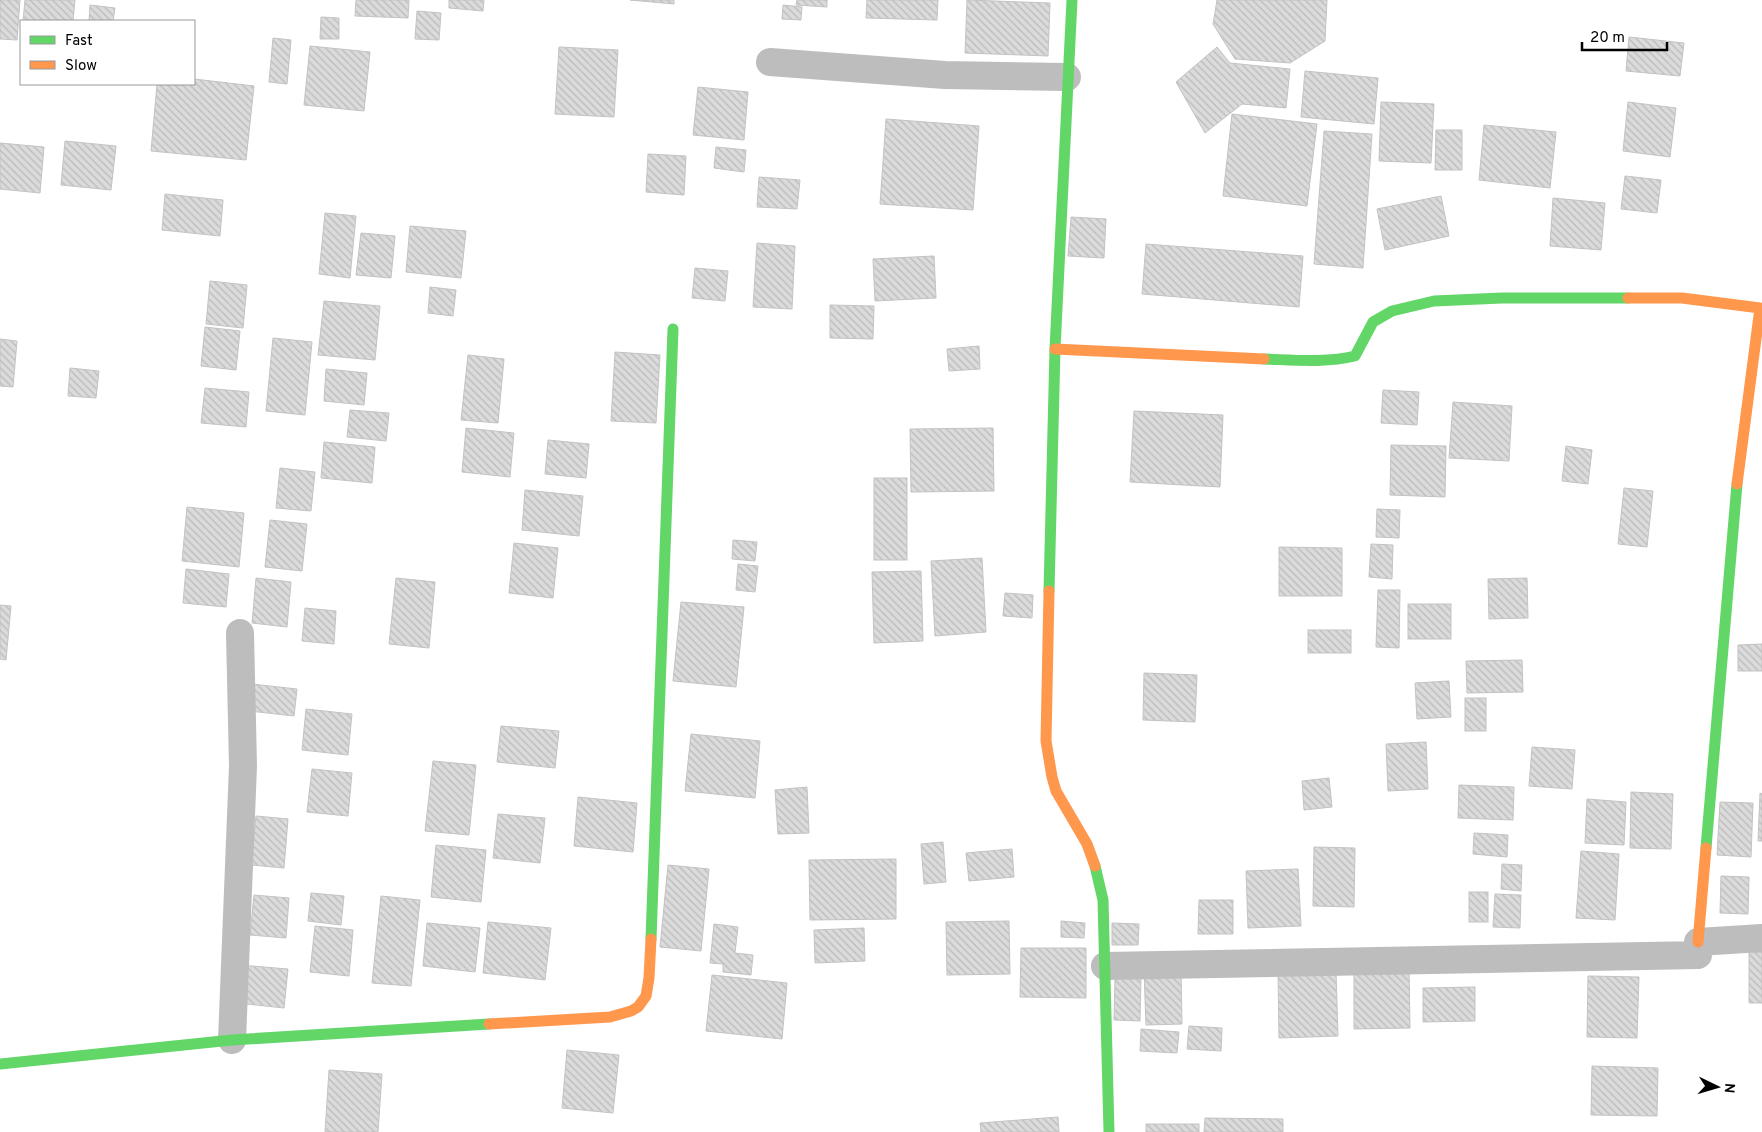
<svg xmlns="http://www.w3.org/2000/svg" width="1762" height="1132" viewBox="0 0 1762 1132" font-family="Overpass,sans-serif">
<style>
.building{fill:url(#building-back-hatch);stroke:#c3c3c3}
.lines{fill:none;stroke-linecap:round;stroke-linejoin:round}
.street{stroke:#bdbdbd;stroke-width:28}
.fast{stroke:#63d668;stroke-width:11}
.slow{stroke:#ff974d;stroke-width:11}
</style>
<defs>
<pattern id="building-back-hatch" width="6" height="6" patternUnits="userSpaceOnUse" patternTransform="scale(1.25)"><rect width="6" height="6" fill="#dbdbdb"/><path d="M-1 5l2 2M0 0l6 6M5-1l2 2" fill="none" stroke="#bababa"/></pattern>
</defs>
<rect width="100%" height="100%" fill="#fff"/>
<g class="building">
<path d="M0,0H20L17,40L0,39Z"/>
<path d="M25,0H75L73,21H23Z"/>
<path d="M356,0H409L408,18L355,16Z"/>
<path d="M449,0H484L483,11L449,8Z"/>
<path d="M630,0H674V4Z"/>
<path d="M797,0H827V7L796,5Z"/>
<path d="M867,0H938L937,20L866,18Z"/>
<path d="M967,0L1050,3L1048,56L965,53Z"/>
<path d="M1217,0H1327L1325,41L1290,63L1235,59L1213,24Z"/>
<path d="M90,5L115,8L113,21H89Z"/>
<path d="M783,5L802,7L801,20L782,19Z"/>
<path d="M417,11L441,13L439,40L415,39Z"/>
<path d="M321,17L339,18V39H320Z"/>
<path d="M1629,37L1684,43L1680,76L1626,71Z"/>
<path d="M273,38L291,40L287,84L269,82Z"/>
<path d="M310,46L370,52L364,111L304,105Z"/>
<path d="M559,47L618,50L614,117L555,114Z"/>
<path d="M1217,47L1230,63L1290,69L1286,108L1242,104L1205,133L1176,82Z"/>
<path d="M1305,71L1378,78L1374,124L1301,117Z"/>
<path d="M194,79L254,86L246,160L151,151L157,84H194Z"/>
<path d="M698,87L748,92L744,140L693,135Z"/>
<path d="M1381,102L1434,104L1431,163L1379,161Z"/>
<path d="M1628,102L1676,108L1670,157L1623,151Z"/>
<path d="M1232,114L1317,124L1307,206L1223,196Z"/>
<path d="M886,119L979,126L973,210L880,204Z"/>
<path d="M1484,125L1556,132L1550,188L1479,180Z"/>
<path d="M1436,130H1462V170H1435Z"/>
<path d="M1324,131L1372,134L1363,268L1314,264Z"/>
<path d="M65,141L116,146L111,190L61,185Z"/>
<path d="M0,143L44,147L40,193L0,189Z"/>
<path d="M716,147L746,150L744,172L714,168Z"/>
<path d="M648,154L686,156L684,195L646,192Z"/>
<path d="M1625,176L1661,180L1657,213L1621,209Z"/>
<path d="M759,177L800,180L797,209L757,207Z"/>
<path d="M165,194L223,200L220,236L162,230Z"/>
<path d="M1441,196L1449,236L1385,250L1377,209Z"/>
<path d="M1553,198L1605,203L1601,250L1550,246Z"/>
<path d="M325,213L356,216L350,278L319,274Z"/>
<path d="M1071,217L1106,219L1104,258L1068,256Z"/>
<path d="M410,226L466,231L461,278L406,272Z"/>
<path d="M361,233L395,236L391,278L356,275Z"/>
<path d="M757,243L795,246L792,309L753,307Z"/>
<path d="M1146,244L1303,256L1299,307L1142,294Z"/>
<path d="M934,256L936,298L875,301L873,259Z"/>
<path d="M695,268L728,271L725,301L692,298Z"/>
<path d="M210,281L247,285L243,328L206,324Z"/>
<path d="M430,287L456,290L453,316L428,313Z"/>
<path d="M324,301L380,306L375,360L318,355Z"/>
<path d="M830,305L874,306L873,339L830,338Z"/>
<path d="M205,327L240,331L236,370L201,366Z"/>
<path d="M273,338L312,342L305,415L266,411Z"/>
<path d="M0,339L17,341L13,387L0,386Z"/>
<path d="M979,346L980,369L949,371L947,349Z"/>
<path d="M615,352L660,355L656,423L611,421Z"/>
<path d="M468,355L504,359L498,423L461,420Z"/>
<path d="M70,368L99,371L96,398L68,396Z"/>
<path d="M326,369L367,373L364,405L324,401Z"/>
<path d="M205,388L249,392L246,427L201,423Z"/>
<path d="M1383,390L1419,392L1417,425L1381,423Z"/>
<path d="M1453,402L1512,406L1509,461L1449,458Z"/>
<path d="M350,410L389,413L386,441L347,437Z"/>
<path d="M1134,411L1223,415L1220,487L1130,482Z"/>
<path d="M466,428L514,433L510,477L462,472Z"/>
<path d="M993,428L994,491L911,492L910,429Z"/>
<path d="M548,440L589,444L586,478L545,474Z"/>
<path d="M324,442L375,447L372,483L321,478Z"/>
<path d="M1391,445L1446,446L1445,497L1390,495Z"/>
<path d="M1566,446L1592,450L1588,484L1562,481Z"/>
<path d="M280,468L315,472L311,511L276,508Z"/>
<rect x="874" y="478" width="33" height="82"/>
<path d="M1624,488L1653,491L1647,547L1618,544Z"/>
<path d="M525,490L583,496L579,536L522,530Z"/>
<path d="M187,507L244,513L239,567L182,561Z"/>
<path d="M1377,509L1400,510L1399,538L1376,537Z"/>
<path d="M270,520L307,524L302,571L265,567Z"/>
<path d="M733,540L757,542L755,561L732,559Z"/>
<path d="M514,543L558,548L553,598L509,593Z"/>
<path d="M1371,544L1393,545L1392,579L1369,577Z"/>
<path d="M1279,547L1342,548V596H1279Z"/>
<path d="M982,558L986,632L935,636L931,561Z"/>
<path d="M738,564L758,566L755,592L736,590Z"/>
<path d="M186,569L229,574L226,607L183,603Z"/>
<path d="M921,571L923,641L874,643L872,572Z"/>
<path d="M256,578L291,582L287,627L252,623Z"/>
<path d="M396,578L435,582L429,648L389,644Z"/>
<path d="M1527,578L1528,618L1489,619L1488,579Z"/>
<path d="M1378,590H1400L1399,648L1376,647Z"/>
<path d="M1005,593L1033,595L1032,618L1003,616Z"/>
<path d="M681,602L744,607L736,687L673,681Z"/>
<rect x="1408" y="604" width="43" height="35"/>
<path d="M0,605L11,606L6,660L0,659Z"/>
<path d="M305,608L336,611L334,644L302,641Z"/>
<rect x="1308" y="630" width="43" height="23"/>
<path d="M1762,644V671H1738V645Z"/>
<path d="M1522,660L1523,692L1467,693L1466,661Z"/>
<path d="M1144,673L1197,675L1195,722L1143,720Z"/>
<path d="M1449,681L1451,717L1417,719L1415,683Z"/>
<path d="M252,684L297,689L294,716L249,711Z"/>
<rect x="1465" y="698" width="21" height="33"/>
<path d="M306,709L352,714L348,755L302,750Z"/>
<path d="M501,726L559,731L555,768L497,762Z"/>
<path d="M691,734L760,741L755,798L685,791Z"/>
<path d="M1426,742L1428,789L1388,791L1386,744Z"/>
<path d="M1532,747L1575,750L1572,789L1529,786Z"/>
<path d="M433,761L476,765L469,835L425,831Z"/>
<path d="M312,769L352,773L348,816L307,812Z"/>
<path d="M1329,778L1332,807L1304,810L1302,781Z"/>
<path d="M1459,785L1514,787L1513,820L1458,818Z"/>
<path d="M807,787L809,833L778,834L775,790Z"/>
<path d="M1631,792L1673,794L1671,849L1630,848Z"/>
<path d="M1760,793L1762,794V841H1758Z"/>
<path d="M578,797L637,803L633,852L574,846Z"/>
<path d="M1587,799L1626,802L1624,845L1585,843Z"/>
<path d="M1720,802L1753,803L1751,857L1717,855Z"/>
<path d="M498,814L545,818L540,863L493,858Z"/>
<path d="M256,816L288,819L284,868L251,865Z"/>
<path d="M1474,833L1508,835L1507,857L1473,854Z"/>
<path d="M943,842L946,882L924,884L921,844Z"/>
<path d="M436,845L486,850L481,902L431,897Z"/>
<path d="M1314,847L1355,848L1354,907L1313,906Z"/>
<path d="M1012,849L1014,877L969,881L966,853Z"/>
<path d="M1581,851L1619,854L1615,920L1576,918Z"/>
<path d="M896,859V919L810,920L809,860Z"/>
<path d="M1502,864L1522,865L1521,891L1501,889Z"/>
<path d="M668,865L709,869L701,951L660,947Z"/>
<path d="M1298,869L1301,926L1248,928L1246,871Z"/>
<path d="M1721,876L1749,877L1748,914L1720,913Z"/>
<rect x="1469" y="892" width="19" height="30"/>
<path d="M311,893L344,896L341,925L308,921Z"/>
<path d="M1495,894L1521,895L1520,928L1493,927Z"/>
<path d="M254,895L289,898L286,938L250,935Z"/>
<path d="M381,896L420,900L411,986L372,983Z"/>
<path d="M1199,900H1233V934H1198Z"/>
<path d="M1009,921L1010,974L947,975L946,922Z"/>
<path d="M1061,921L1085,923L1084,938L1061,937Z"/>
<path d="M488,922L551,928L545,980L483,973Z"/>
<path d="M427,923L480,928L475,972L423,966Z"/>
<path d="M1112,923L1139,924L1138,945H1112Z"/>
<path d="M714,924L738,927L735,953L753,955L751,975L723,972V964L710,963Z"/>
<path d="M315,926L353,930L349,976L310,972Z"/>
<path d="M864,928L865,961L815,963L814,930Z"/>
<path d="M1021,948H1086V998L1020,997Z"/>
<path d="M1762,952V1003H1749V953Z"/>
<path d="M240,965L288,969L284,1008L237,1003Z"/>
<path d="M1354,965H1409L1410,1028L1354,1029Z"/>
<path d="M1181,970L1182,1024L1146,1025L1144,971Z"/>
<path d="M1336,971L1338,1036L1279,1038L1278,972Z"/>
<path d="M712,975L787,983L782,1039L706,1031Z"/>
<path d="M1588,976L1639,977L1637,1038L1587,1037Z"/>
<path d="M1115,977L1141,978L1140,1021L1114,1020Z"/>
<path d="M1475,987V1021L1423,1022V988Z"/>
<path d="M1189,1026L1222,1028L1221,1051L1187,1049Z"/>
<path d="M1141,1029L1179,1032L1177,1053L1140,1051Z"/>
<path d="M567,1050L619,1055L613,1113L562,1108Z"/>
<path d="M1592,1066L1658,1068L1657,1116L1591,1115Z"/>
<path d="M329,1070L382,1074L378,1132H325Z"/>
<path d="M1058,1117L1059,1132H981L980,1123Z"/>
<path d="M1205,1118L1283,1119V1132H1204Z"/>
<rect x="1146" y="1124" width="53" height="8"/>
</g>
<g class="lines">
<g class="street">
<path d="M770,62L945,75L1067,77"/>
<path d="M1105,966L1698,955V942L1762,938"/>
<path d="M232,1040L243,766L240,633"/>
</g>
<g class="fast">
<path d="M1264,359C1295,360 1325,363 1355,356L1373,322L1392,311L1434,301L1502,298H1628"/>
<path d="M1049,591L1055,349L1072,0"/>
<path d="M1706,848L1737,484"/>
<path d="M1095,866L1103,900L1109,1132"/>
<path d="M651,939L673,329"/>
<path d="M0,1064L232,1040L489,1024"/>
</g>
<g class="slow">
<path d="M1628,298H1682L1760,308L1737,484"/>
<path d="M1055,349L1264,359"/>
<path d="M1049,591L1046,741L1052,777L1056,791L1087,844L1095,866"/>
<path d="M1698,942L1706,848"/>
<path d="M489,1024L610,1017L631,1011L638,1007L646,996L649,978L651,939"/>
</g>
</g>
<rect x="20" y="20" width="175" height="65" fill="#ffffff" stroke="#999999"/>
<rect x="30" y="36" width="25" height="8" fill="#63d668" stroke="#999999"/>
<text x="65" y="45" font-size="15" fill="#000000">Fast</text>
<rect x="30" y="61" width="25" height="8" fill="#ff974d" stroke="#999999"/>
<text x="65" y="70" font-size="15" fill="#000000">Slow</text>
<g transform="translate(1717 1087) rotate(95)" stroke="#ffffff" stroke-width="4" paint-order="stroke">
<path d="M0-4L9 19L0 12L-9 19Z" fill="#000000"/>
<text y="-8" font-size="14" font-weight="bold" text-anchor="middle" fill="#000000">N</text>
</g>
<path d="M1582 42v8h85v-8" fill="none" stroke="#000000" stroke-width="2.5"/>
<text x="1590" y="42" font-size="15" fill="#000000" stroke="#ffffff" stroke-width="4" paint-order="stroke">20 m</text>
</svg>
